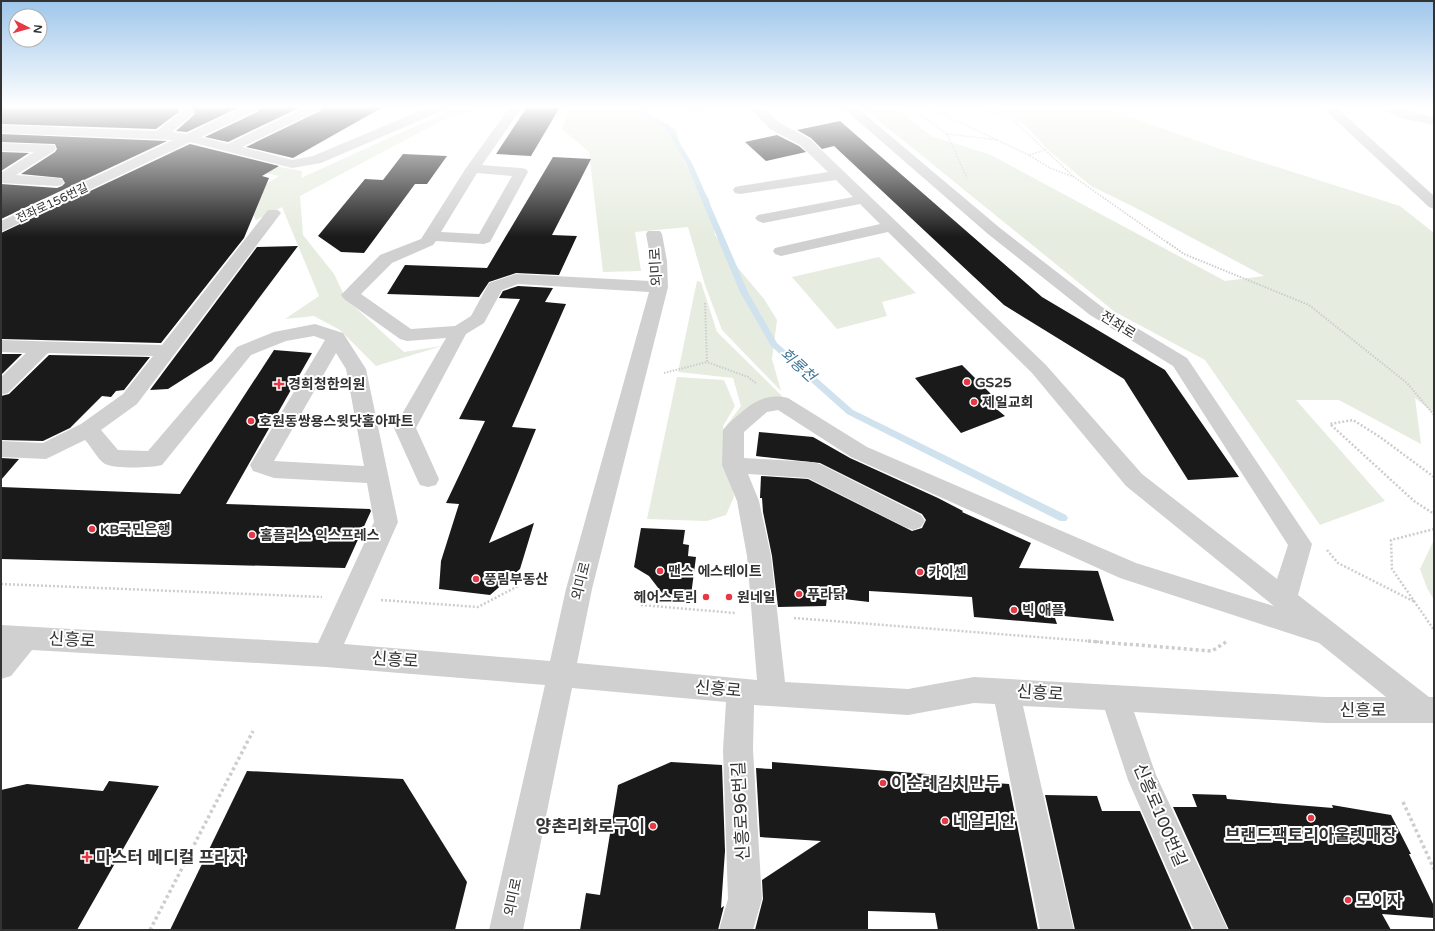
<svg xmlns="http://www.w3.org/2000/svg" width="1435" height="931" viewBox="0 0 1435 931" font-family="'Varela Round','Noto Sans KR',sans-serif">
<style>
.green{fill:#e6ecdf}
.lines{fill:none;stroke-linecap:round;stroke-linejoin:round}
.stream{fill:#cfe2ee;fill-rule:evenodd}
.building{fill:#1a1a1a}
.path-far3{stroke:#cdcdcd;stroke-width:1.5;stroke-dasharray:1.5 1.5;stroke-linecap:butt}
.path-far2{stroke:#cdcdcd;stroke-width:2;stroke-dasharray:1.5 1.5;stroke-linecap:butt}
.path-far1{stroke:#cdcdcd;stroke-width:2.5;stroke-dasharray:2 2;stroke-linecap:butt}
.path{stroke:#cdcdcd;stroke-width:3.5;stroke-dasharray:3 3;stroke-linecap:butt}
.minor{fill:#d0d0d0;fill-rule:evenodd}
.poi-dot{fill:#e63946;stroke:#fff;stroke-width:1.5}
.labels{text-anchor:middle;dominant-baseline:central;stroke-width:4;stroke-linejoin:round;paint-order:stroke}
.far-street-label{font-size:12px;fill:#333;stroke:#fff}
.street-label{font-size:14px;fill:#333;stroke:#fff}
.poi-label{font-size:14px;font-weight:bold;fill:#333;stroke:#fff;text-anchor:start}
.water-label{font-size:15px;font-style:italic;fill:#3f7597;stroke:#fff}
.near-street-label{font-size:17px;fill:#333;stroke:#fff}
.near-poi-label{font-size:17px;font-weight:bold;fill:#333;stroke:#fff;text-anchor:start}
</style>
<rect width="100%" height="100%" fill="#fff"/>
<g class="green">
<path d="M457,107H486L443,120L300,196L303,235L334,274L346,299L404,352L442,346L376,366L340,330L314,316L285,319L319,296L282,207L256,220L248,205L229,207L279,176L168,152L173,148L302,171L301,178Z"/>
<path d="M570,107H630L676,129L685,163L709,199L715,235L738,268L764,299L777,320L772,359L781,391L722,330L705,285L688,227L635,232L641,271L603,272L589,152L562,129Z"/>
<path d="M862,107H893L933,137L989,154L1225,281L1264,276L1134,207L1091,186L1047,149L1024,124L990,107H1103L1214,147L1400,206L1434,233V413L1415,398L1421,444L1339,400H1296L1385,501L1320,525L1205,360L1115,312Z"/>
<path d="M879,257L916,293L882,302L887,316L837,329L792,277Z"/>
<path d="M697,281L701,282L717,332L784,398L729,428L727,425L741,406L733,378L678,372Z"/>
<path d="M677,377L724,380L735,406L723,426L734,497L726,515L707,521L647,519Z"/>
<path d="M1433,542H1434V600L1427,588L1420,569Z"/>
</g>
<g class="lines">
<path class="stream" d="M640,107H646V112L669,125L693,165L748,292L777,343L853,410L1066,515L1068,518L1066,521H1060L847,414L771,346L740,292L687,165L665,127L641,114Z"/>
</g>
<g class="building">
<path d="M1,107H177L179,112L156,129L1,124Z"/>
<path d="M192,107H240L187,132L176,131L195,114Z"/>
<path d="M261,107H301L228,142L205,137L259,111Z"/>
<path d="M322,107H383L293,158L246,147L320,111Z"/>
<path d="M527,107H560L531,156L496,154Z"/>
<path d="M840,121L1042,297L1165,370L1239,477L1188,480L1124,379L1004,305L834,146L822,149L811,138L797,130Z"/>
<path d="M1,134L167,141L1,219V184L57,188L62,186L65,183L62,178L21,174L55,152L57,149L55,144L1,142Z"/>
<path d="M777,135L799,146L806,152L766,161L745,142Z"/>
<path d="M190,144L279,166L262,176L269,178L244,238L161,343L1,339V233Z"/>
<path d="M1,152L29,153L1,171Z"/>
<path d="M403,154L447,156L427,184H415L364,253L341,252L318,236L365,179L383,180Z"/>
<path d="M553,157L591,159L552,235L577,236L559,275L516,273L489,282L479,297L387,294L405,265L487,268Z"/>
<path d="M298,246L212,361L168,389L150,390L257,247Z"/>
<path d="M518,286L553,288L545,302L566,304L512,427L536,429L489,543L534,523L520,569L490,595L439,589L441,561L459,504L446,503L485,421L459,419L520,299L499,298L503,291Z"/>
<path d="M274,350L312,353L226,504L370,509L371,511L345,568L1,559V487L180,494Z"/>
<path d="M1,354H22L1,375Z"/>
<path d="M49,355L150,357L124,390L116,391L111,397L102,396L70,428L43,441L1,440V396L9,394Z"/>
<path d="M962,365L1001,404L994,407L1005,416L961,433L915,378Z"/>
<path d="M759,432L813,437L850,458L938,498L963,511L962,512L1031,543L1019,568L1098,571L1114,621L1054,615L1057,624L974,617L972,597L869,591V602L827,597L826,606L778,607L772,556L763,512L762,498H760L761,476L808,479L912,531L922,528L926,520L922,514L820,463L756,456Z"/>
<path d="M1,458L19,459L1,480Z"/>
<path d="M641,528L685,530L683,544L689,545L688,556L696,557L690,603L669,602L649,576L634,567Z"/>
<path d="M671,762L722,765L725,851L721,908L724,906L718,930H580L586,893L600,895L618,785Z"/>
<path d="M772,762L952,776L953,780L1009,784L1038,930H938L935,913L868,911V930H755L763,899L762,880L821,841L760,837L756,768L772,769Z"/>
<path d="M247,771L403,779L467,882L455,930H170Z"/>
<path d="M109,781L159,786L77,930H1V790L27,784L103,791Z"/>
<path d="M1192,794L1226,795L1227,799L1333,808L1332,805L1391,815L1411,854H1409L1434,906V918L1382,914L1391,930H1229L1173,807H1197Z"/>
<path d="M1045,795L1097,796L1102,811H1140L1192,930H1075Z"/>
</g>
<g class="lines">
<g class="path-far3">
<path d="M913,107L917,112L947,134L998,140"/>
<path d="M927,107L1029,155"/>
<path d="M975,107L1012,119L1045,150L1029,155L1050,168L1074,177L1168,243"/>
<path d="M947,134L967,178"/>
<path d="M1045,150L1073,176"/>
</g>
<g class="path-far2">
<path d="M1167,242L1184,254L1309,305L1407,383L1434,415"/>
<path d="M705,303L707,362L748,377L757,384"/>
<path d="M664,373L707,362"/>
</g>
<g class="path-far1">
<path d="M1434,477L1380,437L1353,420L1330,424L1414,501L1434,514"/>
<path d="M1434,529L1391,540L1392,569L1434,630"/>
<path d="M1327,550L1338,563L1415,602"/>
<path d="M1,584L322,597"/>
<path d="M381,600L478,607L518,586"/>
<path d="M641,605L735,613"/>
<path d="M794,618L1101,642"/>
</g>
<g class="path">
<path d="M1088,641L1212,651L1226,642"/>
<path d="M1403,802L1434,869"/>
<path d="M150,930L253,731"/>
</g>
<g class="minor">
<path d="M178,107H190L194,113L172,132L187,134L244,107H260L258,110L201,137L228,144L305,107H321L319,110L242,147L292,160L313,156L429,107H446L444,110L321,163L292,168L190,142L1,232V221L173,140L1,133V125L157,131L181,112Z"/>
<path d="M510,107H522L482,165L521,168L526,169L528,172L490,242L484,244L436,241L433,245L392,263L361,294L411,329L455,326L471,316L489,283L516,274L650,281L651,261L646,234L648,231H660L662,234L667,261L668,287L592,589L577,663L757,680L747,556L737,501L722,465L723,430L727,425C745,409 761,391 788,398L867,447L1136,563L1274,606L1126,486L1032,373L888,232L781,256L775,254L773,251L775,248L880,224L860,204L763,223L758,221L755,218L758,215L853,197L836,180L740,194L735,193L733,190L735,187L740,186L828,172L800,145L770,129L749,107H762L780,123L810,139L1046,365L1142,474L1277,579L1288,545L1173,366L1090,315L988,234L842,107H856L1000,228L1102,307L1187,358L1312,544L1298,595L1429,697H1434V723H1325L1134,712L1156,775L1228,930H1194L1128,780L1105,710L1023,706L1074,930H1040L995,704L974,703L908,715L754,705L753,750L762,899L753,930H719L728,899L723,750L726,702L572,688L523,930H489L545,685L326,667L32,650L11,676L1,679V625L318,643L374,522L367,483L274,478L253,471L250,465L325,340L314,336L286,341L251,355L162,465C151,468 115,469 105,464C98,460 91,446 85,440L46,459L1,457V441L43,443L81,424L123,394L153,356L48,353L8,393L1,395V377L26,353L1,352V340L162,345L268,210H278L281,213L137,404L101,430L118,450L148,451L237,347L274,332L315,324L343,333L366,369L398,522L344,644L550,661L566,589L649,292L518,284L502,290L484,323L466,334L416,428L439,479L436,485L428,487L420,485L417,479L394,428L446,338L407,341L400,339L344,299L341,295L380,255L421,239L466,168ZM477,173L512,176L479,234L441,232ZM336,353L346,369L364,466L274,461ZM778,410L851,457L1120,578L1319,643L1386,697H1325L974,677L908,689L785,682L771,556L759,501L748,474L808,478L905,527L913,530L921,527L925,521L921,515L820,464L812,462L744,458V432L767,412Z"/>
<path d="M690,107H704L698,111L692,110Z"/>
<path d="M1328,107H1336L1434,196V209L1429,207L1328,113L1326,110Z"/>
<path d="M1381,107C1400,107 1415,113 1434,117V125L1401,118L1383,110Z"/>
<path d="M1,143L54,145L56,148L54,151L16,175L57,178L62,179L64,182L62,185L57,186L1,183V173L34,152L1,151Z"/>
</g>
</g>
<linearGradient id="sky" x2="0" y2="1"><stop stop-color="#9ec6ea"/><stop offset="0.45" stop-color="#fff"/><stop offset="1" stop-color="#fff" stop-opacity="0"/></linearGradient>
<rect width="1435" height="237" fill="url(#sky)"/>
<g class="poi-dot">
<circle cx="967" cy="382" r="4"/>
<path d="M277 378h4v4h4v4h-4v4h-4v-4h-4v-4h4z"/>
<circle cx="974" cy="402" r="4"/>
<circle cx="251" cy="421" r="4"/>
<circle cx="92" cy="529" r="4"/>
<circle cx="252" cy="535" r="4"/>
<circle cx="660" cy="571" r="4"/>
<circle cx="920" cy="572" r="4"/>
<circle cx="476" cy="579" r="4"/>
<circle cx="799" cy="594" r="4"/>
<circle cx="706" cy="597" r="4"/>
<circle cx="729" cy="597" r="4"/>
<circle cx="1014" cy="610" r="4"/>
<circle cx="883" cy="783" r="4"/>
<circle cx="1311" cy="818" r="4"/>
<circle cx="945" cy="821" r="4"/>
<circle cx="653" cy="826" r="4"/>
<path d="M85 851h4v4h4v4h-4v4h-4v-4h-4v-4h4z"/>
<circle cx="1348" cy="900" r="4"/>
</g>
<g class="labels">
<g class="far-street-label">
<text transform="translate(52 203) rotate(-25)">전좌로156번길</text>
</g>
<g class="street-label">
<text transform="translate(656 267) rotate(-93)">외미로</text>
<text transform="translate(1118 325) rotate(32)">전좌로</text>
<text transform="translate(581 581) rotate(-76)">외미로</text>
<text transform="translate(513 897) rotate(-78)">외미로</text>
</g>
<g class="poi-label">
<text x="975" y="382">GS25</text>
<text x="288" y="384">경희청한의원</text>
<text x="982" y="402">제일교회</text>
<text x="259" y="421">호원동쌍용스윗닷홈아파트</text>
<text x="100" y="529">KB국민은행</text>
<text x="260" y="535">홈플러스 익스프레스</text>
<text x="668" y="571">맨스 에스테이트</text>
<text x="928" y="572">카이센</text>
<text x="484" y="579">풍림부동산</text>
<text x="807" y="594">푸라닭</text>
<text x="698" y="597" text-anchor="end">헤어스토리</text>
<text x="737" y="597">원네일</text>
<text x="1022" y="610">빅 애플</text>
</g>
<g class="water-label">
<text transform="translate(798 365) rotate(42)">회룡천</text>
</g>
<g class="near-street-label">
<text transform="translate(72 640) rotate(3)">신흥로</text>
<text transform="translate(395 660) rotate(4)">신흥로</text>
<text transform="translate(718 689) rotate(5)">신흥로</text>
<text transform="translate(1040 693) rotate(4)">신흥로</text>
<text x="1363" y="710">신흥로</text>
<text transform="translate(741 811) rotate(-93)">신흥로96번길</text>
<text transform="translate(1160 815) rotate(67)">신흥로100번길</text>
</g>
<g class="near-poi-label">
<text x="891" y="783">이순례김치만두</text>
<text x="953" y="821">네일리안</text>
<text x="645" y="826" text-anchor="end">양촌리화로구이</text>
<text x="1311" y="835" text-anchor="middle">브랜드팩토리아울렛매장</text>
<text x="96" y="857">마스터 메디컬 프라자</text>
<text x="1356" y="900">모이자</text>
</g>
</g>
<rect width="1435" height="931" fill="none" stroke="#333333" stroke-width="4"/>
<g transform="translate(28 28) rotate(96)"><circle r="19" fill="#ffffff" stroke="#adadad"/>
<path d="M0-3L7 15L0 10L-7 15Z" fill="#e63946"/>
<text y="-6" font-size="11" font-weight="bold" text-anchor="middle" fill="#333333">N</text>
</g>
</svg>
